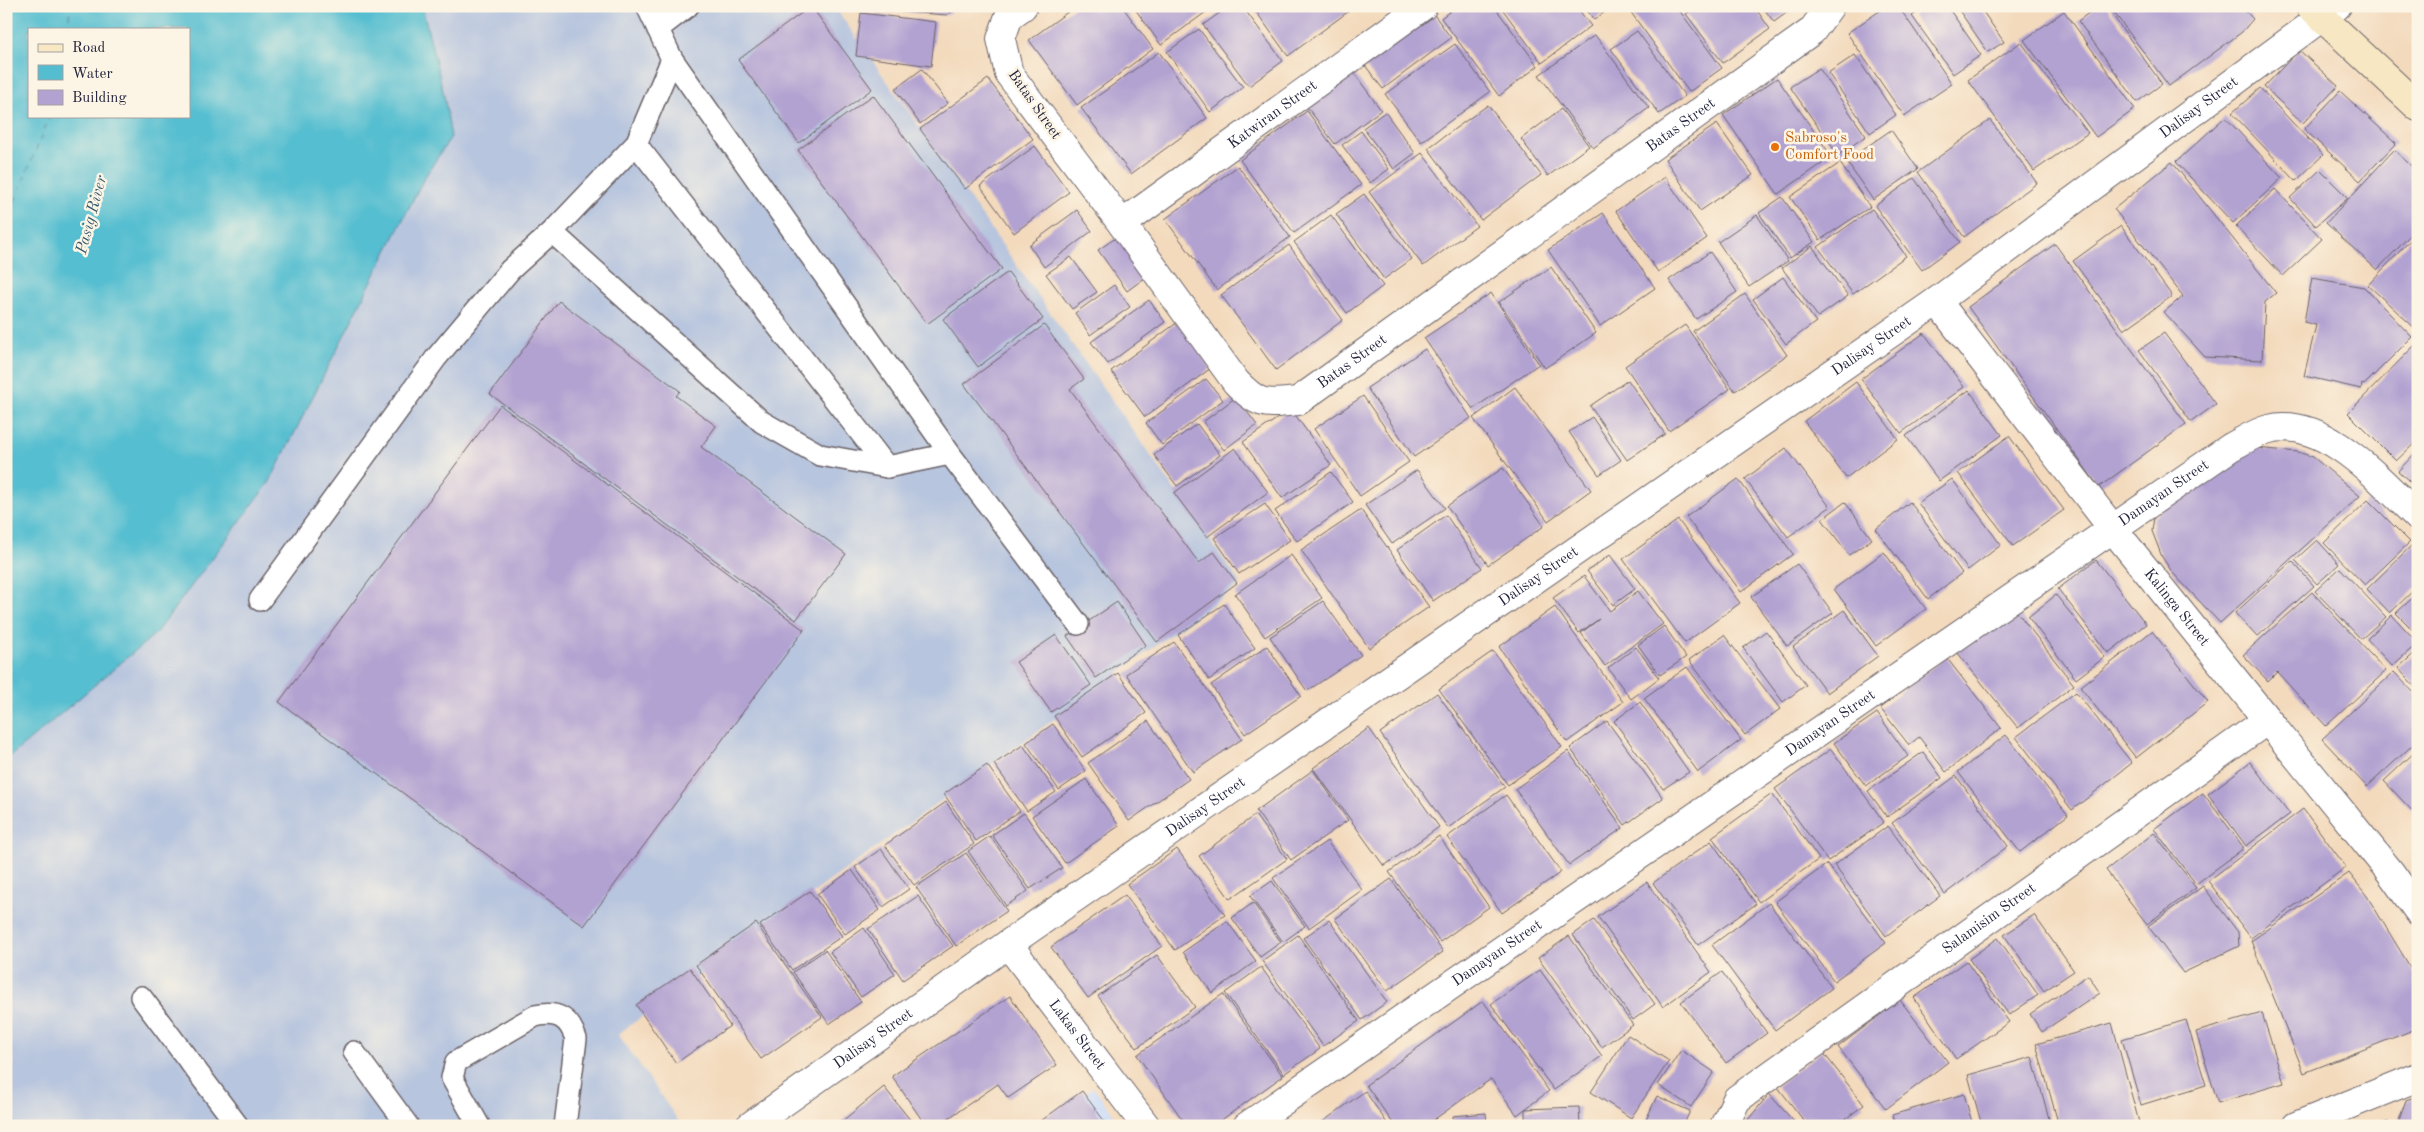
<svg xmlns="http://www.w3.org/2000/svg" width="2424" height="1132" viewBox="0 0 2424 1132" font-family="'Old Standard TT',serif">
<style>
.built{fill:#cbdcf9}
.industrial{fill:#b7c5de}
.water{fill:#54bed0;stroke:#3b7086;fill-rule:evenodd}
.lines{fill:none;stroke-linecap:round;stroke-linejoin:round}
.ferry{stroke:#34596f;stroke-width:1;stroke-dasharray:6 5;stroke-linecap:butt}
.building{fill:#b2a2d1}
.lane-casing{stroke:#6b6268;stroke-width:24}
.street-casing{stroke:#6b6268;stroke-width:30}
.secondary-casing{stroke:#6b6268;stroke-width:30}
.lane{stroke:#fff;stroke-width:21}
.street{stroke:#fff;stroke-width:28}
.secondary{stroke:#f7e8c3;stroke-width:28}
.food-dot{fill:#e8710a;stroke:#fcf5e5;stroke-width:2}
.labels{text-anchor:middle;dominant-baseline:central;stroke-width:5;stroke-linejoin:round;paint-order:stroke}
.street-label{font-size:15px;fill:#22223b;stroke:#fcf5e5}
.food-label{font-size:15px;fill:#c56008;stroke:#fcf5e5;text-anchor:start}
.water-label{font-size:16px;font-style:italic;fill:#34596f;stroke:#fcf5e5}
</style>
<rect width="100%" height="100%" fill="#fcf5e5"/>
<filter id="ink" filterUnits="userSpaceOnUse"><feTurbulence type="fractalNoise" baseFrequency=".02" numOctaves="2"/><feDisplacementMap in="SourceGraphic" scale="10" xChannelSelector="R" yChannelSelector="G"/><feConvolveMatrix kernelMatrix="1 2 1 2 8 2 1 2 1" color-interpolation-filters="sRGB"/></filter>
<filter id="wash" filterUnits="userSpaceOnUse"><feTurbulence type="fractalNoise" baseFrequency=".0096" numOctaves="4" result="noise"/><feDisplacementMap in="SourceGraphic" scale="20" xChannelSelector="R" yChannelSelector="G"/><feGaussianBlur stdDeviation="1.12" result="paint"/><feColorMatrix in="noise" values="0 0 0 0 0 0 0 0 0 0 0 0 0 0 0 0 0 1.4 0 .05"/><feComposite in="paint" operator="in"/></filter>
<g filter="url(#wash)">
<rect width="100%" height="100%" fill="#f3dabd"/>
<path class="built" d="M1093,1087L1122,1126H1039Z"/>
<path class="industrial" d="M422,6H834L1241,584L618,1034L680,1123L678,1126H6V760L155,634L269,483L424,178L451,137L444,95Z"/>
<path class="water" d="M6,6H422L444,95L451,137L424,178L269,483L155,634L6,760ZM29,29H189V116H29Z"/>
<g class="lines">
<g class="ferry">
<path d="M68,29L70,6"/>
<path d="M6,222L50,116"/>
</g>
</g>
<g id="blocks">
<g class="building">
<path d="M811,6L872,89L799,143L738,60Z"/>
<path d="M859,6H959L947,15L862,9Z"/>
<path d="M1076,6H1122L1153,49L1077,105L1029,40Z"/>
<path d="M1133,6H1214L1161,45Z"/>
<path d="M1229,6H1242L1283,61L1249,86L1203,25Z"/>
<path d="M1252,6H1345L1349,11L1288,56Z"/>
<path d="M1457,6H1494L1538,66L1499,96L1441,18Z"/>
<path d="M1500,6H1576L1591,26L1542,63Z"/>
<path d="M1584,6H1613L1594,20Z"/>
<path d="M1628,6H1676L1722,68L1689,92L1627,7Z"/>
<path d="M1697,6H1754L1770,29L1723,63L1686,14Z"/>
<path d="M1762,6H1796L1774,22Z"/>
<path d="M1887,6H1898L1952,84L1904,116L1847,33Z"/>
<path d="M1925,6H1947L1981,55L1953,74L1912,16Z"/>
<path d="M1963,6H1979L2004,42L1988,52L1958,9Z"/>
<path d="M2098,6H2106L2162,84L2137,102L2078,21Z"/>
<path d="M2109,6H2241L2253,19L2242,32L2169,86Z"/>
<path d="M1430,9L1451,38L1383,89L1361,60Z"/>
<path d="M2064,11L2135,109L2096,137L2024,40Z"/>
<path d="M861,13L936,22L931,66L856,56Z"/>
<path d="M1199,29L1243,87L1210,112L1167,52Z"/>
<path d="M1637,31L1685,96L1659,114L1611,49Z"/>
<path d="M1595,35L1649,108L1593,148L1539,75Z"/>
<path d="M2021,42L2088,133L2034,171L1968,80Z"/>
<path d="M1455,44L1490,92L1421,142L1385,94Z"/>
<path d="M2299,50L2338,86L2303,123L2264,87Z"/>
<path d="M1159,52L1207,118L1131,174L1081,108Z"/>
<path d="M1855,55L1896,115L1870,133L1828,73Z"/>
<path d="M1819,68L1866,136L1838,155L1790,87Z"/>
<path d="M922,69L948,103L920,124L895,89Z"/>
<path d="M1354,73L1381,110L1335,144L1307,107Z"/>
<path d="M1777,78L1832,157L1778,194L1723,115Z"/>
<path d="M988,79L1033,139L965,189L920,129Z"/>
<path d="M2260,88L2323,155L2296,181L2232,113Z"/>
<path d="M2340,91L2396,143L2360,181L2304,129Z"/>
<path d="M873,95L1002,269L927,324L798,150Z"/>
<path d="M1488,105L1541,175L1481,220L1428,148Z"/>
<path d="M1561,109L1589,146L1548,176L1521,139Z"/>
<path d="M1307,111L1361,185L1294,233L1240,160Z"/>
<path d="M1385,112L1415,153L1394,169L1363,128Z"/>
<path d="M2225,117L2282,178L2233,223L2176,162Z"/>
<path d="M1990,120L2037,183L1964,237L1918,172Z"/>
<path d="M1717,124L1753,175L1700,211L1665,159Z"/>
<path d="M1891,130L1918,169L1873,200L1846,161Z"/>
<path d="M1361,131L1389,169L1370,183L1342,145Z"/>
<path d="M1035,146L1069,192L1014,233L980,186Z"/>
<path d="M2394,150L2418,172V227L2377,270L2326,223Z"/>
<path d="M1422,153L1477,226L1423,266L1369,192Z"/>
<path d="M2172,162L2276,293L2265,302L2262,360L2205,357L2164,312L2183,296L2114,209Z"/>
<path d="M1840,163L1870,207L1820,240L1790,197Z"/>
<path d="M1238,166L1290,237L1217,290L1165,219Z"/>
<path d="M2320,170L2348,198L2316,226L2290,198Z"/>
<path d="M1665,177L1707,238L1658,272L1616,211Z"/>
<path d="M1914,178L1960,242L1922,270L1875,206Z"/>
<path d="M2275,189L2322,239L2283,276L2236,226Z"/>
<path d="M1364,194L1412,259L1384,279L1336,214Z"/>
<path d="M1782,197L1814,242L1790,258L1759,213Z"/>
<path d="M1872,209L1906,256L1853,294L1818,247Z"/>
<path d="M1077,210L1092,231L1044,267L1029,245Z"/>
<path d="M1603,213L1655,288L1600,326L1548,250Z"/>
<path d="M1331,215L1383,286L1347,313L1294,242Z"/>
<path d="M1757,215L1788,261L1749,287L1718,242Z"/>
<path d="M2121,226L2172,296L2124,330L2073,261Z"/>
<path d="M2418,232V331L2368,285Z"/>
<path d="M1117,237L1146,277L1127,291L1098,250Z"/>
<path d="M2055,244L2186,424L2099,487L1968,307Z"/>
<path d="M1289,245L1343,320L1276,370L1221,295Z"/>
<path d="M1812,246L1848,296L1818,317L1782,268Z"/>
<path d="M1710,252L1737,292L1696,319L1669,280Z"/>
<path d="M1071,257L1097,292L1072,309L1046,274Z"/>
<path d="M1551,267L1596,333L1545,368L1499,302Z"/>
<path d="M1008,272L1043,319L978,367L943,319Z"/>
<path d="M1783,277L1816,322L1786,344L1753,299Z"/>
<path d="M2312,278L2364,287L2412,337L2364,385L2362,384L2361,389L2304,376L2316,325L2304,322Z"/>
<path d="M1114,285L1130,307L1090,335L1075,313Z"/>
<path d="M1491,293L1539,364L1473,409L1424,338Z"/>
<path d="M1745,294L1787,355L1735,391L1693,331Z"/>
<path d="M1149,300L1165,322L1108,364L1091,342Z"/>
<path d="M559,301L680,391L676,396L716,426L701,447L846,554L796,620L490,394Z"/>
<path d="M1178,322L1211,368L1145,417L1111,371Z"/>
<path d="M1044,325L1084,379L1070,389L1199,563L1214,552L1237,583L1157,642L964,384Z"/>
<path d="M1685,325L1730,389L1669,431L1625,366Z"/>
<path d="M1924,333L1964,387L1901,433L1861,379Z"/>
<path d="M2164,333L2216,404L2191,422L2139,350Z"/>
<path d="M2416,344L2418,440L2396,461L2348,413Z"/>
<path d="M1425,349L1471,418L1414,457L1367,388Z"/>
<path d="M1206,379L1223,400L1162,445L1146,423Z"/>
<path d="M1628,380L1665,434L1627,460L1590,406Z"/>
<path d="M1856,382L1898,439L1846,478L1804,421Z"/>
<path d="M1515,387L1591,490L1548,521L1473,418Z"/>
<path d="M1969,390L2002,435L1939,481L1906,436Z"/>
<path d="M1363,396L1409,462L1360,496L1314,429Z"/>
<path d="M1236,397L1257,425L1224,450L1203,422Z"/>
<path d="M500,405L804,630L584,926L279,702Z"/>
<path d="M1291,409L1331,465L1282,498L1243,442Z"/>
<path d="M1592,417L1621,460L1599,475L1569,432Z"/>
<path d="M1197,424L1220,455L1177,486L1154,455Z"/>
<path d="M2009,436L2064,510L2013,546L1958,473Z"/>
<path d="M1235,448L1268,492L1207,537L1174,493Z"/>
<path d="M1786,448L1830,507L1788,537L1745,479Z"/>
<path d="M2256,448L2298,452L2313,457L2360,496L2220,623L2172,572L2162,557L2152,531L2154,517L2174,499L2222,466Z"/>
<path d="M2418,450V489L2398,471Z"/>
<path d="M1503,468L1544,526L1488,565L1447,506Z"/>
<path d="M1417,470L1445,508L1392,544L1365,505Z"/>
<path d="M1331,472L1353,502L1297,541L1275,511Z"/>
<path d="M1738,479L1793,554L1741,592L1686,517Z"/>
<path d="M1952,479L2001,545L1968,570L1918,503Z"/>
<path d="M2368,500L2410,542L2365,585L2324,543Z"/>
<path d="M1845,502L1872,539L1849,555L1822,519Z"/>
<path d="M1910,502L1962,573L1928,599L1876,529Z"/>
<path d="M1265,504L1290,540L1239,574L1214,538Z"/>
<path d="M1361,510L1429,607L1369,648L1301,550Z"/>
<path d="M1446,515L1482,568L1433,601L1397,550Z"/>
<path d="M1678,520L1740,603L1685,643L1623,559Z"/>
<path d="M2317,540L2339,564L2317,584L2295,560Z"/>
<path d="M2413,544L2418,548V586L2390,613L2367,589Z"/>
<path d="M1884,552L1926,609L1876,646L1834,589Z"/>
<path d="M1291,555L1322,598L1265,637L1235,594Z"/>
<path d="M1610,555L1635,589L1613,605L1587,571Z"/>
<path d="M2096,560L2146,624L2108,653L2058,589Z"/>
<path d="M2292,561L2314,586L2257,637L2235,613Z"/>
<path d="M1797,564L1833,613L1787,646L1751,597Z"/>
<path d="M2340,568L2386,617L2361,639L2315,591Z"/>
<path d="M1584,576L1610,611L1638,591L1663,624L1605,666L1581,633L1599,619L1579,633L1553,598Z"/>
<path d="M2312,592L2386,671L2326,726L2277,672L2268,681L2243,655Z"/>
<path d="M2418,593V635L2396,613Z"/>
<path d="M2056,595L2105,657L2076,679L2028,617Z"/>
<path d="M1323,601L1361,655L1307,691L1270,637Z"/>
<path d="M1117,602L1146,645L1096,678L1067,636Z"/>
<path d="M1224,604L1255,648L1209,680L1178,635Z"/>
<path d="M1555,607L1623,702L1567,742L1499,647Z"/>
<path d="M2014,608L2074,685L2018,728L1957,652Z"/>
<path d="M1844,610L1878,656L1827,693L1793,647Z"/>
<path d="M2392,615L2418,643L2392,666L2367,639Z"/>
<path d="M1664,626L1686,657L1660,675L1638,645Z"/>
<path d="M1766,631L1806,685L1783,702L1743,648Z"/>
<path d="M2152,631L2208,702L2136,758L2080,687Z"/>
<path d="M1056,635L1091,685L1051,712L1016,662Z"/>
<path d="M1724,635L1780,709L1745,735L1689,660Z"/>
<path d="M1174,642L1242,739L1193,772L1126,674Z"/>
<path d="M1267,646L1301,696L1245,734L1211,685Z"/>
<path d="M1636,647L1659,678L1631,699L1608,668Z"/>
<path d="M2418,650V690L2398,668Z"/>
<path d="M1493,651L1562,747L1508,785L1439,689Z"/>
<path d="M1946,657L2001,728L1946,772L1919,737L1909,745L1880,708Z"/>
<path d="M1687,667L1741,740L1698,772L1644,698Z"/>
<path d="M2394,672L2418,697V740L2367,787L2322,739Z"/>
<path d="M1118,673L1146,713L1082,757L1054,716Z"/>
<path d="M2076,692L2132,763L2072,810L2016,737Z"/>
<path d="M1437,693L1505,787L1448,828L1380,733Z"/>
<path d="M1640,702L1689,772L1663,789L1614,721Z"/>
<path d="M1877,713L1908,756L1866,786L1834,743Z"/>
<path d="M1148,721L1189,779L1129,821L1088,763Z"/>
<path d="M1607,721L1663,798L1625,825L1570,748Z"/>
<path d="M1053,724L1086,771L1059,790L1026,743Z"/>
<path d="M1369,728L1439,827L1384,866L1313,768Z"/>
<path d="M2006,735L2068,815L2020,852L1958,772Z"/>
<path d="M1023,745L1056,792L1027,811L994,764Z"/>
<path d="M1831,749L1884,822L1828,861L1775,789Z"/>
<path d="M2418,749V817L2384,781Z"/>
<path d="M1568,751L1623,828L1569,865L1515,789Z"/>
<path d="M1923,752L1942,778L1887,817L1868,791Z"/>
<path d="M2250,762L2290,814L2246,846L2208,794Z"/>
<path d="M987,765L1020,811L976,841L944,794Z"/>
<path d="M1313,770L1348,820L1291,860L1256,811Z"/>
<path d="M1956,776L2008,846L1945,894L1892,823Z"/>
<path d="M1086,779L1119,826L1065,863L1032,816Z"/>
<path d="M2203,793L2244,848L2196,884L2154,829Z"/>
<path d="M1772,794L1819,859L1759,902L1712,837Z"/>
<path d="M1506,795L1561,872L1502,913L1447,837Z"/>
<path d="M946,802L974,844L914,885L885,845Z"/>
<path d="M2303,809L2346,867L2251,938L2208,881Z"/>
<path d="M1024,813L1062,868L1030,889L992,835Z"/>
<path d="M1255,815L1287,859L1230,899L1199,856Z"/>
<path d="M1888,826L1940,896L1886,936L1834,865Z"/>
<path d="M2154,833L2196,888L2147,924L2106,870Z"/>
<path d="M990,836L1028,891L1006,906L968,851Z"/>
<path d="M1439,836L1489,907L1440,942L1389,872Z"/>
<path d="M1327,841L1362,890L1309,928L1273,878Z"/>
<path d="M1711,841L1756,904L1698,945L1653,883Z"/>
<path d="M881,849L909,889L883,907L855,867Z"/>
<path d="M1177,849L1225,915L1175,950L1127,884Z"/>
<path d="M966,853L1007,911L956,946L916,887Z"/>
<path d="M1827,864L1886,943L1834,981L1775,902Z"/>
<path d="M852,870L880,910L845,934L817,894Z"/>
<path d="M2349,873L2367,896L2418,980V1028L2304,1073L2251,941Z"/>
<path d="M1391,879L1443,952L1387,991L1335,919Z"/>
<path d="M1272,881L1305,926L1283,942L1250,896Z"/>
<path d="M1647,882L1711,972L1663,1007L1598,917Z"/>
<path d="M2203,886L2238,932L2239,946L2183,973L2148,926Z"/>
<path d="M810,891L842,936L792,970L760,925Z"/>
<path d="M1125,895L1162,946L1088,998L1051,947Z"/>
<path d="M918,896L953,946L903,980L868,929Z"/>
<path d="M1253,903L1281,942L1260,957L1232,918Z"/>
<path d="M1769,903L1832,988L1775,1030L1712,945Z"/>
<path d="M2034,915L2074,971L2044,991L2004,935Z"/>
<path d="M1329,920L1387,1002L1362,1020L1303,938Z"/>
<path d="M1594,920L1655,1004L1633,1020L1573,935Z"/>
<path d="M1227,921L1256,961L1212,993L1183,952Z"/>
<path d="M756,923L822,1017L761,1059L696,965Z"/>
<path d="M864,928L895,974L861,997L830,952Z"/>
<path d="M1298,935L1359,1021L1323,1046L1262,961Z"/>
<path d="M1569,936L1633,1025L1602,1047L1538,958Z"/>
<path d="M1998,938L2038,995L2009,1015L1969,959Z"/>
<path d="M825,950L861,1002L829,1024L793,972Z"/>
<path d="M1157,955L1195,1007L1137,1048L1098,996Z"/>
<path d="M1966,961L2009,1022L1956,1059L1914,998Z"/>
<path d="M1261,967L1320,1049L1284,1074L1225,993Z"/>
<path d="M690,968L730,1026L676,1063L636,1005Z"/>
<path d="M1540,970L1602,1056L1554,1090L1491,1004Z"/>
<path d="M1722,972L1767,1033L1726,1063L1681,1002Z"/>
<path d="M2088,975L2100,993L2042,1032L2030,1014Z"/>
<path d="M1223,994L1283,1076L1213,1126H1187L1137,1055Z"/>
<path d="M1010,996L1057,1065L1008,1098L998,1084L937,1126H926L892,1076Z"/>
<path d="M1900,1000L1948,1062L1886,1109L1838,1047Z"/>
<path d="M1483,1001L1549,1091L1517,1115L1491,1079L1425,1126H1395L1366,1085Z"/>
<path d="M2262,1013L2284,1083L2218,1103L2196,1032Z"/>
<path d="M2186,1020L2206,1085L2141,1105L2122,1039Z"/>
<path d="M2112,1023L2140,1126H2059L2036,1044Z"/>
<path d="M1628,1035L1669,1061L1631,1118L1591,1092Z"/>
<path d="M1681,1050L1714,1072L1691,1107L1658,1085Z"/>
<path d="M1822,1051L1864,1105L1836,1126H1808L1777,1086Z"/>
<path d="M2032,1057L2051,1126H1982L1968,1075Z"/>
<path d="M884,1087L915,1126H836Z"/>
<path d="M1082,1091L1108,1126H1034Z"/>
<path d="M1365,1091L1389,1126H1317Z"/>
<path d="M1769,1094L1798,1126H1743Z"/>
<path d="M1964,1094L1973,1126H1895L1892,1115Z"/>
<path d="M1657,1096L1690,1111L1683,1126H1653L1645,1122Z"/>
<path d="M2418,1096V1126H2397L2406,1100Z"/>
<path d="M1579,1107L1580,1126H1525V1109Z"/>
<path d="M1486,1113L1487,1126H1453V1116Z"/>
<path d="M2388,1122L2390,1126H2377V1125Z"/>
</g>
</g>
</g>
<g filter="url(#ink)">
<use href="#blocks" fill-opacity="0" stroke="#6b6268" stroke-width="1"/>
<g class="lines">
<g class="lane-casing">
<g id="lane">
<path d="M658,29L688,6"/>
<path d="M672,59L950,454L1078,624"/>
<path d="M636,144L887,467"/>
<path d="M552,232L762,422L820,455L887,467L950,454"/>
<path d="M260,600L436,358L510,270L552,232L636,144L672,59L647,6"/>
<path d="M141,997L238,1126"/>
<path d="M354,1052L408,1126"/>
<path d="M479,1126L452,1078L456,1062L535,1016C557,1011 569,1017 576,1039L565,1126"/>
</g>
</g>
<g class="street-casing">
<g id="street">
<path id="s1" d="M1023,6L1009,16L1001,39L1009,74L1122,224L1236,382C1260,407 1265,404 1298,401L1812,31L1830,6"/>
<path id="s2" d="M1122,224L1423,6"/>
<path id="s3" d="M1937,301L2113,529L2391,873L2418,911"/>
<path id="s4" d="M1008,944L1146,1126"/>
<path id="s5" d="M750,1126L1008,944L1937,301L2337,6"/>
<path id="s6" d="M1247,1126L2231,447C2243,441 2256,432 2269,429C2325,415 2382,483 2418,517"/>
<path id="s7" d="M1724,1126L1737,1099L2266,721"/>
<path d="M2296,1126L2418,1077"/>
</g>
</g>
<g class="secondary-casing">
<path id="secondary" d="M2310,6L2418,107"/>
</g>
<use href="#lane" class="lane"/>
<use href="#street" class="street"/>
<use href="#secondary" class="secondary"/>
</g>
</g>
<circle class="food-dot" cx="1775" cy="147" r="5"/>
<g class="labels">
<g class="street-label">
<text transform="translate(1034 105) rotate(55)">Batas Street</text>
<text stroke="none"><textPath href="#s5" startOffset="1771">Dalisay Street</textPath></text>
<text stroke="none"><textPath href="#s2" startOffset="186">Katwiran Street</textPath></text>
<text stroke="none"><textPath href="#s1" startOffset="1001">Batas Street</textPath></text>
<text stroke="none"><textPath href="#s5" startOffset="1366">Dalisay Street</textPath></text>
<text stroke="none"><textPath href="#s1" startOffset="596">Batas Street</textPath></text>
<text stroke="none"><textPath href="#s6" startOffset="1114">Damayan Street</textPath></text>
<text stroke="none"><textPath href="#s5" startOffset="961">Dalisay Street</textPath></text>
<text stroke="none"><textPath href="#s3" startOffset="389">Kalinga Street</textPath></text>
<text stroke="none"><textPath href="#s6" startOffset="709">Damayan Street</textPath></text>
<text stroke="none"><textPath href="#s5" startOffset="556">Dalisay Street</textPath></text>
<text stroke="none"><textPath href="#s7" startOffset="340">Salamisim Street</textPath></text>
<text stroke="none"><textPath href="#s6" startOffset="304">Damayan Street</textPath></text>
<text stroke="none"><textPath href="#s4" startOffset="114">Lakas Street</textPath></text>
<text stroke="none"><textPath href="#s5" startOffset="151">Dalisay Street</textPath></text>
</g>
<g class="food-label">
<text x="1785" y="138">Sabroso's<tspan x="1785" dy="17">Comfort Food</tspan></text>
</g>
<g class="water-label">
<text transform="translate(92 215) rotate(-75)">Pasig River</text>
</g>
</g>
<rect width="2424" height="1132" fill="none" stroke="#fcf5e5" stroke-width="25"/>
<rect x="28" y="28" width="162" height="90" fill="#fcf5e5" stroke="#a5a1a1"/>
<rect x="38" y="44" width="25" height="8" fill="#f7e8c3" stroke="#a5a1a1"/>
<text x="72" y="52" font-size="15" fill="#22223b">Road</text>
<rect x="38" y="65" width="25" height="15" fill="#54bed0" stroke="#a5a1a1"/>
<text x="72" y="78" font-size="15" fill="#22223b">Water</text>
<rect x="38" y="90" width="25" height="15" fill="#b2a2d1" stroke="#a5a1a1"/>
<text x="72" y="102" font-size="15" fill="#22223b">Building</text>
</svg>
